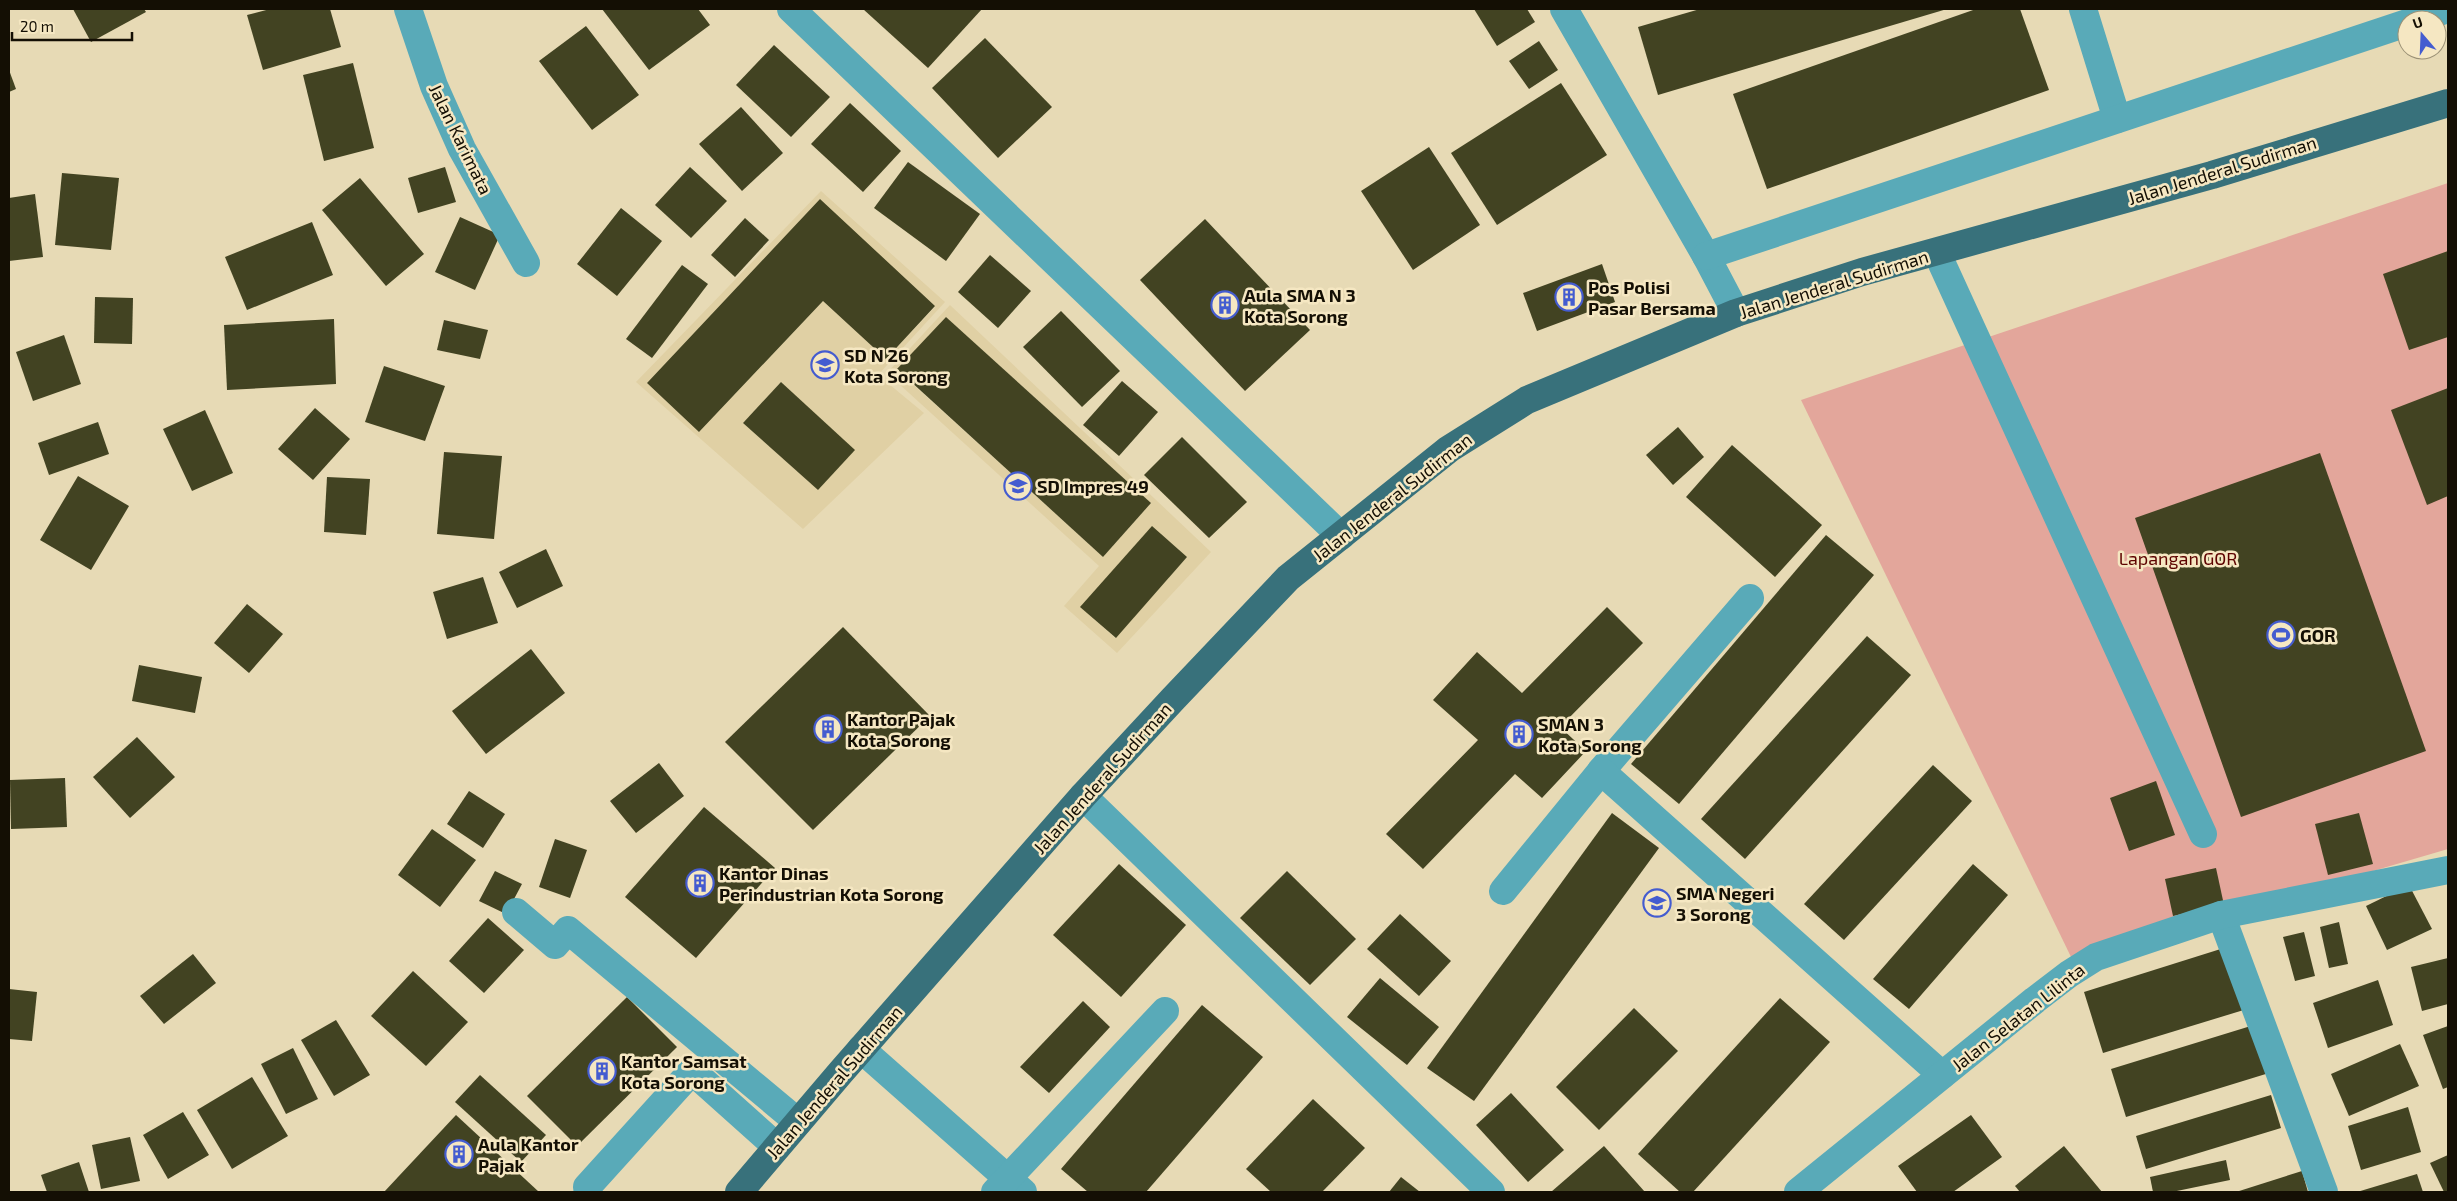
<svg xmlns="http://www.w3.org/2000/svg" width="2457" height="1201" viewBox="0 0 2457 1201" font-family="'Exo 2',sans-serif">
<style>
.built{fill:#e0d0a4;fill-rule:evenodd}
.green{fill:#e3a69b}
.building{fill:#424322}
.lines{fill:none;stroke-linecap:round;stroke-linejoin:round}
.minor{stroke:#59aab8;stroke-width:28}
.major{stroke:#38717b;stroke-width:28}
.labels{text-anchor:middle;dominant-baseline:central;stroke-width:5;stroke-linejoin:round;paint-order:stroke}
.street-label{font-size:18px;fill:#140f04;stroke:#f5e7c2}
.poi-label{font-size:18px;font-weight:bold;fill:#140f04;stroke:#f5e7c2;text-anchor:start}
.park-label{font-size:18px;fill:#5d0300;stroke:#f5e7c2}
</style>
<rect width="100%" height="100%" fill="#e7dab5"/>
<g class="built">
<path d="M821,191L945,302L878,375L924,413L803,529L636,382ZM820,199L935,307L886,359L823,301L699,432L647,383ZM781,382L854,450L818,490L743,423Z"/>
<path d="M950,305L1211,552L1117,653L1064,606L1099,566L887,373ZM946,317L1151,503L1103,557L897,370ZM1152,527L1187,557L1115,638L1081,607Z"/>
</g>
<path class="green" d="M2448,183V849L2072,959L1801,400Z"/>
<g class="building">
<path d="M73,9H144L146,12L91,42Z"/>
<path d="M270,9H330L341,47L263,70L247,15Z"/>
<path d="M602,9H698L710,25L649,70Z"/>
<path d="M863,9H982L928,68Z"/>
<path d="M1474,9H1527L1535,22L1497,46Z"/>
<path d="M1700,9H1947L1658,95L1638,27Z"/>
<path d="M1976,9H2020L2049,90L1767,189L1733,94Z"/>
<path d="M586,26L639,95L592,130L539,61Z"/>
<path d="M985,38L1052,107L998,158L932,88Z"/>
<path d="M1539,41L1558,70L1529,89L1509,61Z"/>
<path d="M774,45L830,97L791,137L736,85Z"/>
<path d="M353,63L374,148L324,161L303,75Z"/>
<path d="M9,70L16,89L9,92Z"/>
<path d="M1561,83L1607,155L1497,225L1451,153Z"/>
<path d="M850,103L901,151L863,192L811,144Z"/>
<path d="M741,107L783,153L742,191L699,144Z"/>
<path d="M1429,147L1480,225L1413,270L1361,191Z"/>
<path d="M908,162L980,214L946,261L874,208Z"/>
<path d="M445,167L456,202L418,213L408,178Z"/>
<path d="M690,167L727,201L691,238L655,205Z"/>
<path d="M62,173L119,178L111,250L55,245Z"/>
<path d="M360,178L424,254L386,286L322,210Z"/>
<path d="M35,194L43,257L9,261V198Z"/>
<path d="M820,199L935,306L886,359L823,301L699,432L647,383Z"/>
<path d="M621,208L662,241L617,296L577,264Z"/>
<path d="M460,217L500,235L475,290L435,272Z"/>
<path d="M745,218L769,240L735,277L711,255Z"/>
<path d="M1205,219L1310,330L1245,391L1140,280Z"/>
<path d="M312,222L333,275L247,310L225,257Z"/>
<path d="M2448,251V337L2409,350L2383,274Z"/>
<path d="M990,255L1031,291L998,328L958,292Z"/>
<path d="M1602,264L1615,302L1537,331L1523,293Z"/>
<path d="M682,265L708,284L652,358L626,339Z"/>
<path d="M95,297L133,298L132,344L94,343Z"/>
<path d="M1061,311L1120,371L1082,407L1023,347Z"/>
<path d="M946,317L1151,503L1103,557L897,369Z"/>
<path d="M334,319L336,384L227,390L224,325Z"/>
<path d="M444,320L488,330L480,359L437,350Z"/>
<path d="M64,335L81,384L33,401L16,352Z"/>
<path d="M384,366L445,386L425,441L365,422Z"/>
<path d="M1122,381L1158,412L1119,456L1083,425Z"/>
<path d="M781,382L855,450L818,490L743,423Z"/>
<path d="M2448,388V496L2427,505L2391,410Z"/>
<path d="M315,408L350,439L313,480L278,449Z"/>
<path d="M205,410L233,473L192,491L163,429Z"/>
<path d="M98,422L109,454L49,475L38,443Z"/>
<path d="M1678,427L1704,457L1673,485L1646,455Z"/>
<path d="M1182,437L1247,502L1209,538L1144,475Z"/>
<path d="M1732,445L1822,525L1775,577L1686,497Z"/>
<path d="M444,452L502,456L494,539L437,534Z"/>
<path d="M2320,453L2426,751L2241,817L2135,518Z"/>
<path d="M78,476L129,506L91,570L40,540Z"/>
<path d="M327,477L370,479L366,535L324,532Z"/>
<path d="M1152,526L1187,557L1116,638L1080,607Z"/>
<path d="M1826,535L1874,575L1679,804L1631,764Z"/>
<path d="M546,549L563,586L517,608L499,572Z"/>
<path d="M483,577L498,623L447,639L433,592Z"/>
<path d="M247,604L283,634L249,673L214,643Z"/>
<path d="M1607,607L1643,643L1560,727L1586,751L1542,798L1515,774L1423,869L1386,834L1478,740L1433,700L1477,652L1522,693Z"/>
<path d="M843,627L930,716L813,830L725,742Z"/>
<path d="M1867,636L1911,675L1745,859L1701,819Z"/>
<path d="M531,649L565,693L486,754L452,711Z"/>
<path d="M139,665L202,677L195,713L132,701Z"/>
<path d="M137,737L175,777L130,818L93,777Z"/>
<path d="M659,763L684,796L636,833L610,801Z"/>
<path d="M1933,765L1972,801L1844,940L1804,904Z"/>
<path d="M65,778L67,827L11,829L10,780Z"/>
<path d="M2156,781L2175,835L2129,851L2110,798Z"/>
<path d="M469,791L505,814L483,848L447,824Z"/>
<path d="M704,807L775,868L696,958L625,897Z"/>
<path d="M1612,813L1659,848L1474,1101L1427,1068Z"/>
<path d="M2359,813L2373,864L2328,875L2315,824Z"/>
<path d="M432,829L476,860L440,907L398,875Z"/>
<path d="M555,839L587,850L570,898L539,887Z"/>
<path d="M1119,864L1186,925L1121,997L1053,935Z"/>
<path d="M1973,864L2008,895L1909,1009L1873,979Z"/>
<path d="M2216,868L2224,905L2173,916L2165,879Z"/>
<path d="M495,871L522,884L506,914L479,901Z"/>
<path d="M1287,871L1356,939L1310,985L1240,918Z"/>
<path d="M2409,885L2432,929L2387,950L2366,906Z"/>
<path d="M1400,914L1451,961L1419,996L1367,949Z"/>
<path d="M488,918L524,950L484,993L449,961Z"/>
<path d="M2339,922L2348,964L2329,968L2320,927Z"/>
<path d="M2304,932L2315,976L2295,981L2283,937Z"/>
<path d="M2227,947L2247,1009L2103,1053L2084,992Z"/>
<path d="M193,954L216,983L164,1024L140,996Z"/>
<path d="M2448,958V1004L2422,1011L2411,967Z"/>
<path d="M413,971L468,1022L426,1066L371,1016Z"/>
<path d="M1380,978L1439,1027L1407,1065L1347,1017Z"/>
<path d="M2378,980L2393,1025L2328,1048L2313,1003Z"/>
<path d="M9,989L37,992L32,1041L9,1039Z"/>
<path d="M627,997L677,1047L577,1146L527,1096Z"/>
<path d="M1780,998L1830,1042L1693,1192H1680L1638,1154Z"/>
<path d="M1083,1001L1110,1027L1049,1093L1020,1067Z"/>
<path d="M1202,1005L1263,1057L1146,1192H1088L1061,1169Z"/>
<path d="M1634,1008L1678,1051L1599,1130L1556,1087Z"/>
<path d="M336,1020L370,1075L334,1096L301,1040Z"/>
<path d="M2254,1025L2269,1073L2126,1117L2111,1069Z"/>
<path d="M2448,1026V1087L2443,1089L2423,1035Z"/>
<path d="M2400,1044L2419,1086L2349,1116L2331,1074Z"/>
<path d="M293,1048L318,1099L286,1114L261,1064Z"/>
<path d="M480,1075L546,1135L521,1162L455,1102Z"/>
<path d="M252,1077L288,1136L232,1169L197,1110Z"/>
<path d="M1511,1093L1564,1150L1528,1182L1476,1125Z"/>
<path d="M2271,1095L2281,1128L2146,1169L2136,1136Z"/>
<path d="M1313,1099L1365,1148L1322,1192H1271L1246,1169Z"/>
<path d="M2408,1107L2421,1152L2361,1170L2348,1126Z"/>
<path d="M183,1112L209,1155L168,1179L143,1135Z"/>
<path d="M456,1115L539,1192H384Z"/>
<path d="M1971,1115L2002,1157L1953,1192H1917L1898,1166Z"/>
<path d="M130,1137L140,1181L101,1189L92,1145Z"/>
<path d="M1604,1146L1645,1192H1551Z"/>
<path d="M2064,1146L2102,1192H2020L2015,1186Z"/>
<path d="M2448,1155V1192H2444L2430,1163Z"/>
<path d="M2226,1160L2230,1180L2172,1192H2153L2150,1177Z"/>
<path d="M79,1162L89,1192H47L41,1175Z"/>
<path d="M2302,1171L2308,1192H2236Z"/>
<path d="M2417,1174L2423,1192H2357Z"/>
<path d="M1401,1177L1420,1192H1389Z"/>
</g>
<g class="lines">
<g class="minor">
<path d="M408,9L434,86L462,149L526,263"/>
<path d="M791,9L1341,536"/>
<path d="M1564,9L1706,256L1736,313"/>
<path d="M2083,9L2117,119"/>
<path d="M2415,20L2448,9"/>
<path d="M1937,253L2203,834"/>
<path d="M1706,256L2407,23"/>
<path d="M1601,771L1750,598"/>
<path d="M1083,796L1491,1192"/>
<path d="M1503,891L1601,771L1942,1075"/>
<path d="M516,912L555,945L568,930L798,1122"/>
<path d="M2221,915L2324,1192"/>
<path d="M861,1049L1023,1192"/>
<path d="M587,1187L692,1071L777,1147"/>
<path d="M995,1192L1165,1011"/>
<path d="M1798,1192L2035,1000L2069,974L2096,957L2221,915L2448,870"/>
</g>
<path class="major" d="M739,1192L841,1072L1083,796L1173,699L1288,578L1449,449L1527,400L1736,313L1862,272L2212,175L2448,103"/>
</g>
<defs>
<g id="building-ring" transform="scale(1.4375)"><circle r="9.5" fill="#f5e7c2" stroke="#445cd0" stroke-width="1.5"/><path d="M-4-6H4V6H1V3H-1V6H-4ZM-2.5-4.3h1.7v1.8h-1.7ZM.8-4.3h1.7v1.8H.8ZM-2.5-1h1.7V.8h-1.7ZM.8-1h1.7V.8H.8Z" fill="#445cd0"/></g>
<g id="school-ring" transform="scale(1.4375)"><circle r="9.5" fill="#f5e7c2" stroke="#445cd0" stroke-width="1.5"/><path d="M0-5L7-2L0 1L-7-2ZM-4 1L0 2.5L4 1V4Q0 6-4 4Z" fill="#445cd0"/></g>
<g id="stadium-ring" transform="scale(1.4375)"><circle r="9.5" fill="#f5e7c2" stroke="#445cd0" stroke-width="1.5"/><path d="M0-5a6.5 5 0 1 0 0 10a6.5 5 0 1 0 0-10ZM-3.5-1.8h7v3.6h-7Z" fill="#445cd0"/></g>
</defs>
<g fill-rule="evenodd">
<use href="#building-ring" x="1569" y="297"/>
<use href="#building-ring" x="1225" y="305"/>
<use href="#school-ring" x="825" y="365"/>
<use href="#school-ring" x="1018" y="486"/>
<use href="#stadium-ring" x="2281" y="635"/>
<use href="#building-ring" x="828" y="729"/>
<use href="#building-ring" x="1519" y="734"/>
<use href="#building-ring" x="700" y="883"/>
<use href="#school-ring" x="1657" y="903"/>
<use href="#building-ring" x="602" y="1071"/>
<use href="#building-ring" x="459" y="1154"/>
</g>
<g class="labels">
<g class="street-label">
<text transform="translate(461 139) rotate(64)">Jalan Karimata</text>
<text transform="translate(2222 170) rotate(-17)">Jalan Jenderal Sudirman</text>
<text transform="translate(1834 284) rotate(-17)">Jalan Jenderal Sudirman</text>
<text transform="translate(1392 497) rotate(-38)">Jalan Jenderal Sudirman</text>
<text transform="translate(1102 778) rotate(-48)">Jalan Jenderal Sudirman</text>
<text transform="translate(2018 1017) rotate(-38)">Jalan Selatan Lilinta</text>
<text transform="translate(834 1082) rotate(-49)">Jalan Jenderal Sudirman</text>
</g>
<g class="poi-label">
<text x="1588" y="287">Pos Polisi<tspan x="1588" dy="21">Pasar Bersama</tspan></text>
<text x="1244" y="295">Aula SMA N 3<tspan x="1244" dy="21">Kota Sorong</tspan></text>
<text x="844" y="355">SD N 26<tspan x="844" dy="21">Kota Sorong</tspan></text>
<text x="1037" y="486">SD Impres 49</text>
<text x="2300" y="635">GOR</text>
<text x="847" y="719">Kantor Pajak<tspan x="847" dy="21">Kota Sorong</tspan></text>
<text x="1538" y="724">SMAN 3<tspan x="1538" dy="21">Kota Sorong</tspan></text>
<text x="719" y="873">Kantor Dinas<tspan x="719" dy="21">Perindustrian Kota Sorong</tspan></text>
<text x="1676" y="893">SMA Negeri<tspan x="1676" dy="21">3 Sorong</tspan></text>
<text x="621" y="1061">Kantor Samsat<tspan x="621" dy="21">Kota Sorong</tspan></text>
<text x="478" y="1144">Aula Kantor<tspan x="478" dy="21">Pajak</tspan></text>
</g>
<g class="park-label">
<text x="2178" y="558">Lapangan GOR</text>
</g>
</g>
<rect width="2457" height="1201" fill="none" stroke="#140f04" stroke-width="20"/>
<g transform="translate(2422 35) rotate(341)"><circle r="24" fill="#f5e7c2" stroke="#9b9176"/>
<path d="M0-4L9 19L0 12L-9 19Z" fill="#445cd0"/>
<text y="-8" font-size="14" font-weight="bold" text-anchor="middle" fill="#140f04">U</text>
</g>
<path d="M12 32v8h120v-8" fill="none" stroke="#140f04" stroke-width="2.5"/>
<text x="20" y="32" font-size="15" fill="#140f04" stroke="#f5e7c2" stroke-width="4" paint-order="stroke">20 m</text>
</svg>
